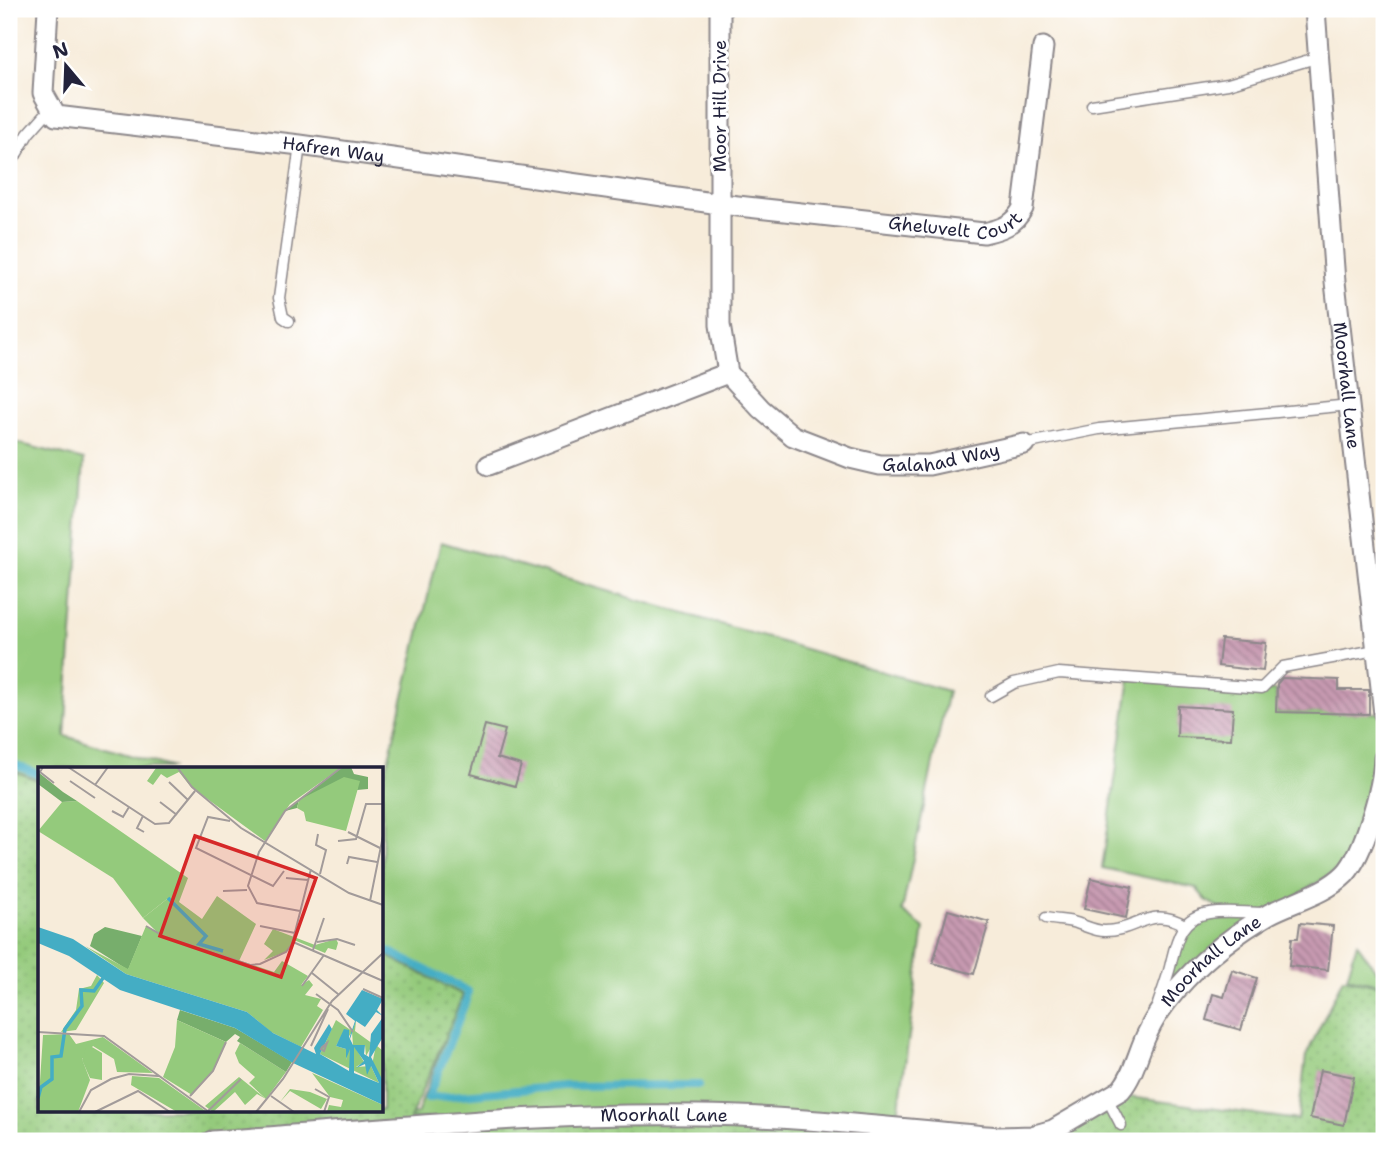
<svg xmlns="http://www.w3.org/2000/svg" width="1393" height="1150" viewBox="0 0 1393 1150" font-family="'Shantell Sans',sans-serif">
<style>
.green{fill:#94ca7c;stroke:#5b765c;stroke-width:2}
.park{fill:url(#park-dots);stroke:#5b765c;stroke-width:2}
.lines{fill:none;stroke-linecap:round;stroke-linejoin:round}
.stream{stroke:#44adc4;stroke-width:8}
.building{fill:url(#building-back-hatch)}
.service-casing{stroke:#8c878a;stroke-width:13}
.minor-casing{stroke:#8c878a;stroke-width:23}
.service{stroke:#fff;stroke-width:10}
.minor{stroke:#fff;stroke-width:19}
.labels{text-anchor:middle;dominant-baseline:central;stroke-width:6;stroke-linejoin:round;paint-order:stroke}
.street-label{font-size:18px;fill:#22223b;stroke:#fff}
.inset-river{fill:none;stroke:#44adc4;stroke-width:3.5}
.inset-road{fill:none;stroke:#a29b9a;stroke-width:2}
.view{fill:#d62828;fill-opacity:0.15;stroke:#d62828;stroke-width:3.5}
.inset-edge{fill:none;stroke:#22223b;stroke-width:3.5}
</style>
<defs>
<pattern id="park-dots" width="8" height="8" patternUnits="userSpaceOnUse" patternTransform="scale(1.75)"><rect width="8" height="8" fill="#94ca7c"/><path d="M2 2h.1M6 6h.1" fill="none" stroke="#7fad6c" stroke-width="1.8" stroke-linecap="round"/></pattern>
<pattern id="building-back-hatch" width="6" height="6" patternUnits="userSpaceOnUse" patternTransform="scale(1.75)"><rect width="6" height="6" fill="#c79ab1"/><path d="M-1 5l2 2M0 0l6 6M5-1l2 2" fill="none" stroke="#a17d91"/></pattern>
</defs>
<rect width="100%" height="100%" fill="#fff"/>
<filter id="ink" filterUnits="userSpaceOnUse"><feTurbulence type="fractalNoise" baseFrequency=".0143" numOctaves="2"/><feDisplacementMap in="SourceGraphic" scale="14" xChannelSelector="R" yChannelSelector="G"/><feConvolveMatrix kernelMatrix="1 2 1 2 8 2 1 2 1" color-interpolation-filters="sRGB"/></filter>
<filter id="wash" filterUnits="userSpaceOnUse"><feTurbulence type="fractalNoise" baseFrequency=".00686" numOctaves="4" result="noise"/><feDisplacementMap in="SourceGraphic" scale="28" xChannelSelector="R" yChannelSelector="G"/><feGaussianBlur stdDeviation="1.57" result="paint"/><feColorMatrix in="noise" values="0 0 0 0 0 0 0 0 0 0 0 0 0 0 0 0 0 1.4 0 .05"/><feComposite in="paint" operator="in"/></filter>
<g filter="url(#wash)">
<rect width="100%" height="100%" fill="#f7ecda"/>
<g class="green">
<path d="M9,441L84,460L65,736L173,768H40V782L9,770Z"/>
<path d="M441,542L948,691L902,911L924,928L896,1129L331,1120L417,1114L461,995L382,954V787Z"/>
<path d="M1130,678L1276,691L1277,712L1384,713V764L1354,859L1236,935L1148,1031L1185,925L1224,911L1206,900L1196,888L1102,868Z"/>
<path d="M1357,943L1376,970L1384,972V985L1347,977Z"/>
</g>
<g class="park">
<path d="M9,769L40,781V1110H382V953L463,995L410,1119L658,1115L976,1141H9Z"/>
<path d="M1343,978L1384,986V1141H1045L1114,1095L1298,1120L1306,1056Z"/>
</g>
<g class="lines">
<g class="stream">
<path d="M9,762L40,775"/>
<path d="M382,948L468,991L467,998L428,1098L564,1086L699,1085"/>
</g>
</g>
<g id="blocks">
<g class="building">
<path d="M1221,639L1266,643L1263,671L1218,666Z"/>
<path d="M1282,678L1339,680V690H1369V714L1276,712L1277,684Z"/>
<path d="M1178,706L1233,709L1231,739L1177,737Z"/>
<path d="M485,725L505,730L497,758L521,765L515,786L471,774Z"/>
<path d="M1091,878L1132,887L1126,918L1084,909Z"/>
<path d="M948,910L989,922L974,974L933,963Z"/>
<path d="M1300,923L1333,926L1328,970L1289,966L1292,938H1298Z"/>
<path d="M1232,970L1257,978L1241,1030L1206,1020L1213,994L1224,997Z"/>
<path d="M1320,1070L1354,1077L1344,1125L1310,1118Z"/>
</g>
</g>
</g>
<g filter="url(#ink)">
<use href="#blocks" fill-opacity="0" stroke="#8c878a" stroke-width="2"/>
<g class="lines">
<g class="service-casing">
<g id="service">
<path d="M1092,105L1228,84L1319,57"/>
<path d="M9,167L28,134L51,108"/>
<path d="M289,321L283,317L279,298L300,145"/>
<path d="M1024,444L1099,429L1350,405"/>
<path d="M991,696L1014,683L1059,673L1262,688L1283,667L1376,650"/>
<path d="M1046,918C1055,920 1064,920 1073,922C1084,925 1094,931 1105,931C1138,931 1150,905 1185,925"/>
<path d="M1158,1004C1162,992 1167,979 1170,967C1176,943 1179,917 1209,913C1227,910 1246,913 1264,913"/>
<path d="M1108,1100L1121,1125"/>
</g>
</g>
<g class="minor-casing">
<g id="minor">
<path id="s1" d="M48,9L43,93L56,116L300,145L720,204L984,233C1002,229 1014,225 1023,208L1043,47"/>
<path id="s2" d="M720,9V325L728,373L761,409L793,436L850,458L880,465H929L1024,444"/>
<path id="s3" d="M1315,9L1335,282L1384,714"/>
<path d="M489,465L728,373"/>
<path id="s4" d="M212,1141C373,1130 536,1112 698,1115C798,1116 899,1129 998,1137L1032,1136L1053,1130L1121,1090C1135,1073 1138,1051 1148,1032C1156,1014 1172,994 1185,980C1210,953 1238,932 1269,914C1294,901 1325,894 1345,874C1364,854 1383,786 1384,758"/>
</g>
</g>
<use href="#service" class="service"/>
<use href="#minor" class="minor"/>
</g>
</g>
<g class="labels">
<g class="street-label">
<text transform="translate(720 106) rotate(-90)">Moor Hill Drive</text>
<text stroke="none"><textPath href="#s1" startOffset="390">Hafren Way</textPath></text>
<text stroke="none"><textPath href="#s1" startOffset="1018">Gheluvelt Court</textPath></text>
<text stroke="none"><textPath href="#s3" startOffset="378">Moorhall Lane</textPath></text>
<text stroke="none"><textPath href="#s2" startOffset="609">Galahad Way</textPath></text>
<text stroke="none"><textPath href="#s4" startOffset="1083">Moorhall Lane</textPath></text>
<text stroke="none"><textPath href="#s4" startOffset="453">Moorhall Lane</textPath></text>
</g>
</g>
<g transform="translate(38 767)">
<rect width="345" height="345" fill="#f7ecda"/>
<path d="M39,34L150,111L141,135L164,152L179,129L218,157L201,194L152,177L160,178L167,169L129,132L105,151L75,111L0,64L24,35ZM235,162L277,178L298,172L300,176L298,183L290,181L287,186L256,173L248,185L226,193L235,184L226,177ZM59,208L66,216L38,263L23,265L38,243L41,222L53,219ZM31,267L38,277L65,270L115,306L79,305L76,292L55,279L44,292L52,313L40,345H0L5,268ZM202,276L248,305L228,332L211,316L217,310L201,296L197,286ZM94,309L121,311L169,345H139L93,318Z" fill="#94ca7c"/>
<path d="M304,0H313L316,7L330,10V22L319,23L321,14L261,33L259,41L247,44ZM0,5L25,25L39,34L24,35L0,17ZM67,160L104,169L90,203L52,179L56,167ZM142,243L197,261L254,295L248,305L199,274L202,270L197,267L188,275L139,253Z" fill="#77ae6c"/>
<path d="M49,277L64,286V313L52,311L44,293Z" fill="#94ca7c"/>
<path d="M126,0H304L252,37L227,74L153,20L141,5L129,11L123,7L115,18L109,14L118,1ZM306,10L322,14L308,64L268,54L266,45L259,41L261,33ZM129,132L167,169L159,179L236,205L244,194L270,209L263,218L271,213L275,218L267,228L283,232L279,239L285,243L263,280L233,265L209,245L88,207L47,179L90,202L108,159L118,164L105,151ZM139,253L188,275L175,304L154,328L125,310L137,280ZM298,253L314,264L318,254L317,264L335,277L328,289L327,278H315L314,265L309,272L307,262L298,279L308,282V293L310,281L317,280L326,295L318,300L333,299L341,316L282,287ZM338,278L345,284V314L334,298ZM274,306L345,338V345H289L291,338L303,340L305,333L292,330ZM201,310L228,332L219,327L207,338L197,325L175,345L167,339ZM252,322L272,325L289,332L283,342L252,324L242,335Z" fill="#94ca7c"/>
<path d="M0,160L35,172L88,207L209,245L235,266L278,287L276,281L291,257L294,262L282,287L311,304L312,282L308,292V282L298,279L306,262L311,263V272L317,254L308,247L324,223L345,232L339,243L345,249L338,245L327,260L318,254L312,272L315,278H327L326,287L331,290L333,267L345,250V270L333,290L345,314V338L255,296L197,261L82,223L31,189L0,176ZM316,280L326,294L318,301L327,297L329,308L333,299L341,316L316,306Z" fill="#44adc4" fill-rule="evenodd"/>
<path class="inset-river" d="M130,131L168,169L161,177L185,184M0,331L3,320L14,312V290L23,289L27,262L44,239L43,223L56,224L65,211"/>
<path class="inset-road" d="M5,0L2,5L16,16M30,0L117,57L131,56L157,24M139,0L154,20L203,61L311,126L345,138M32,14L57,31M131,15L150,33M57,18L70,0M122,35L139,48M74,44L85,50L91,40M105,49L99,61L106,65M192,54L170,50L158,81L235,119L246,104M310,65L342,81M280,67L278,78L288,83L282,107M300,74L318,72L328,37H345M309,97L311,90L339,95M248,111L270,113M185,124L209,123M332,134L345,69M262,144L219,136L210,119L221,85L247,44L304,0M108,159L127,170L212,198L222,197L248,185L254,177L273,102M222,159L257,166M255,175L322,204M279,175L299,172L317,178M275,183L286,151M322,204L345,214M274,206L300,227M264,219L286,188M325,222L345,231M278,227L300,243L315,265M0,265L66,269L171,345M273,279L290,242M283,281L289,276L283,282L286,284L289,276L283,281M277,322L291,330L286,345M152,329L175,304L188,275M233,329L256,345M170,344L203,312M41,345L53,323L73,312L91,307L120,309M57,345L100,324L132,345M218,345L245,312L294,234L345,186"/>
<path class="view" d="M157,69L278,111L243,210L122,169Z"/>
<rect width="345" height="345" class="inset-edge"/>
</g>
<rect width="1393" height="1150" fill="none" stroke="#fff" stroke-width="35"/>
<g transform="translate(66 66) rotate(341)" stroke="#ffffff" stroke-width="5" paint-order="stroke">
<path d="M0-5L12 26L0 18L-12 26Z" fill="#22223b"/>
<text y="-10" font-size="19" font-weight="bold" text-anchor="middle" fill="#22223b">N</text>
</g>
</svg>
